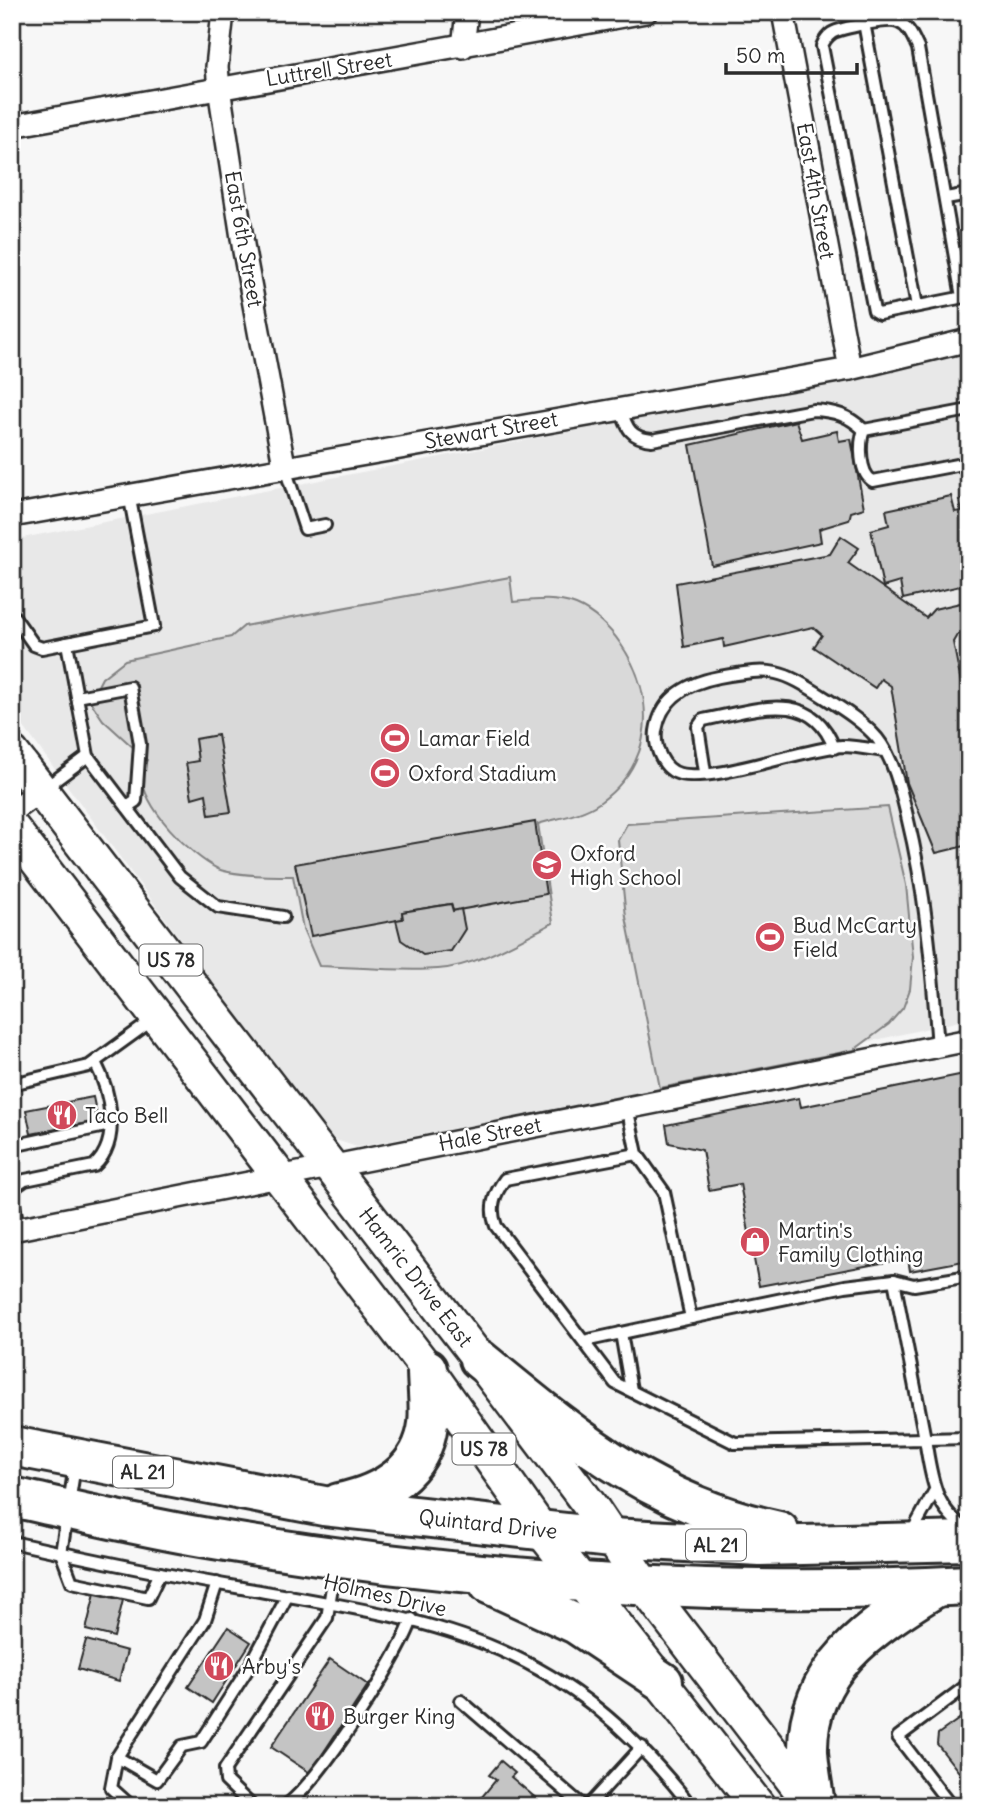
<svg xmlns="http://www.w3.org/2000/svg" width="981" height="1818" viewBox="0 0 981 1818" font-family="Delius,sans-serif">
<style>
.built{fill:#e8e8e8}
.green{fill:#d9d9d9;stroke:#828282;stroke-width:2}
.building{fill:#c4c4c4;stroke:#2b2b2b;stroke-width:2}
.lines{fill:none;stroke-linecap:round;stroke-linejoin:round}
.lane-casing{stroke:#2b2b2b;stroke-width:16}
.street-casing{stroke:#2b2b2b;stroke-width:26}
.primary-casing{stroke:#2b2b2b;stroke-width:38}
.highway-casing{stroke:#2b2b2b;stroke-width:44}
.lane{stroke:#fff;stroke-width:10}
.street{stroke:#fff;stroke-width:21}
.primary{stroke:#fff;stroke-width:33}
.highway{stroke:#fff;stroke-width:38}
.labels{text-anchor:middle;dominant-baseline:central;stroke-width:5;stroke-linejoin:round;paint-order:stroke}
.shield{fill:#fff;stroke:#6b6b6b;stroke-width:2}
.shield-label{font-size:19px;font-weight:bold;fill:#2b2b2b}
.street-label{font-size:21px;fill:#2b2b2b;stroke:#fff}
.poi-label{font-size:21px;fill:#2b2b2b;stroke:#fff;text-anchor:start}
</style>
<rect width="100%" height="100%" fill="#f7f7f7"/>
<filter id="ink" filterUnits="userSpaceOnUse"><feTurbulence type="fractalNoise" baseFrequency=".0143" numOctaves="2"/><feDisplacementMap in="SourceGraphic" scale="14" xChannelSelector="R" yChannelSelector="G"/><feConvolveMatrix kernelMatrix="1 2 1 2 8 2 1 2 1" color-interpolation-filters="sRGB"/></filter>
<g filter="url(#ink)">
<path class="built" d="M969,354V1019L636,1094L357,1147L336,1140L317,1124L12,711V540Z"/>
<g class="green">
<path d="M510,577L513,602C534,600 555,597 576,605C593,612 610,628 620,643C657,696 655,763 599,803C582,815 558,818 538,824L553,923C518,941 477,966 438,969C399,972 358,967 319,966L303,929L293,876C275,876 233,876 218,869C191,856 142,807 142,775C142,771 145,764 147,760L103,720L90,701L102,678L125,660L231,637L244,626Z"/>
<path d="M888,807L906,885L913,957L910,989L903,1008L889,1024L854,1050L660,1088L626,917L618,840L627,824Z"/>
</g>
<g class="building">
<path d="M796,421L802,439L837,431L839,441L851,439L864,508L851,512L849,520L819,529L821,542L712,566L690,445Z"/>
<path d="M951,496L955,512L962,511L959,500L969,498V584L903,599L900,582L883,587L871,530L889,525L886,510Z"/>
<path d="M841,536L859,548L848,563L926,618L934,609L969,601V631L957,635L953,642L969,723V845L936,853L907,783L891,686L881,679L875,688L814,647L822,635L813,627L724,647L723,639L684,647L676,583L830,554Z"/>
<path d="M218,735L231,812L209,815L206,794L192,798L186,763L198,761L195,739Z"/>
<path d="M535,822L546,894L453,911L451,904L402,912L403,919L311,936L295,864Z"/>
<path d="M451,904L453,911L461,909L465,929L451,951L423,955L401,940L396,920L403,919L402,912Z"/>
<path d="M969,1073V1246H966L969,1260L910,1271L908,1258L759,1286L740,1184L709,1190L702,1150L669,1143L666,1125L799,1098L801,1107Z"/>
<path d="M93,1097L98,1121L31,1134L26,1110Z"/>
<path d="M95,1593L123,1600L114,1637L86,1630Z"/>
<path d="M228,1627L251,1642L212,1703L188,1687Z"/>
<path d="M86,1640L127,1651L119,1681L78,1669Z"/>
<path d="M330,1659L368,1685L310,1773L271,1747Z"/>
<path d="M969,1712V1785L937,1744L938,1734Z"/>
<path d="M501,1761L515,1773L511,1777L545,1806L476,1804L496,1780L489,1775Z"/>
</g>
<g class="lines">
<g class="lane-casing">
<g id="lane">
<path d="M862,12L917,306"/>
<path d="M946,198L969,194"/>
<path d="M962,297L918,48C913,38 909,26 898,22C888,18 841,28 832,33C826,37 824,41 822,46L874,311L879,314L969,296"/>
<path d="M620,408C627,428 630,438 652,440L813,410C835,411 848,415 864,430"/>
<path d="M969,410L864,430C859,443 859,474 873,481L962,464L969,457"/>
<path d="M284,465L305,529L325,525"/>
<path d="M12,614L34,645L42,648L154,626L129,494"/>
<path d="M67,643L88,756L180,877L218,907L283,917"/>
<path d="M77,697L130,687L140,744L136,801L127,807"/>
<path d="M884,751C870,749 855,746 842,746C800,749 717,782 680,774C663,770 654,747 656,731C661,697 688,683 719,677C774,667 780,669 827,699C844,710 863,722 877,738C894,759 901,791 907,816C926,893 932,968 938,1047"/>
<path d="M705,772L698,727L703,720C752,711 812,686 834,748"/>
<path d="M45,788L88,756"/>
<path d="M12,1084L89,1066L154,1019"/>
<path d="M627,1107L637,1154"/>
<path d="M12,1146L110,1125"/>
<path d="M18,1229L13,1197L15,1187L25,1180L94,1166C122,1141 110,1091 95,1062"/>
<path d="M969,1276L914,1285L894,1280L845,1286L691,1318L664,1192L637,1154L505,1179C494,1194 489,1208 496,1226L615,1383L735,1443L925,1439C931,1475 934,1511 969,1530"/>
<path d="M894,1280L925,1439L969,1438"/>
<path d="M621,1333L631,1390"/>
<path d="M584,1341L691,1318"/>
<path d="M75,1466L61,1553L72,1582L148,1598L160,1573"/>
<path d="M912,1532L934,1492"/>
<path d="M12,1542C88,1559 165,1575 242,1588C439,1622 560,1637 691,1806"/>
<path d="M217,1583L205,1620L117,1757L157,1780L182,1746L201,1742L251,1664L288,1595"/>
<path d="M461,1701L583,1806"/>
<path d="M117,1757L111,1788L131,1806"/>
<path d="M252,1806L226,1781L225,1769L327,1618L336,1562"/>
<path d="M285,1806C317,1785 400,1657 412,1619"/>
<path d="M588,1806L642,1747"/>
<path d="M951,1806L898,1737L969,1684"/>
</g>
</g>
<g class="street-casing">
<g id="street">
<path d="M223,12L217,67L219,88L244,251L284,465"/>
<path d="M783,12L850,369"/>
<path d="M463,47L467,12"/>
<path d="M12,126L646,12"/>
<path d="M12,516L850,369L969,340"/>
<path d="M12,811L40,791"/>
<path d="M12,1230L969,1040"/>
</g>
</g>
<g class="primary-casing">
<g id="primary">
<path d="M12,753L479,1359L594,1511L645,1587L813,1806"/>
<path d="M12,828L427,1369L541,1530L758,1806"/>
</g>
</g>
<g class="highway-casing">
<g id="highway">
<path d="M479,1359C577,1439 651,1504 779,1531"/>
<path d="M12,1446L324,1506L611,1538L760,1546L969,1541"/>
<path d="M12,1497C81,1512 150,1529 220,1540C467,1581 719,1598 969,1585"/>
<path d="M339,1503C382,1494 422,1472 428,1424C430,1406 427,1387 427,1369"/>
<path d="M489,1584L576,1624L663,1682"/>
<path d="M815,1806C813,1788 809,1770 808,1752C806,1669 872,1627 933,1589"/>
</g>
</g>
<use href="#lane" class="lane"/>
<use href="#street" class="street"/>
<use href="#primary" class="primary"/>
<use href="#highway" class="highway"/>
</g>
</g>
<defs>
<g id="stadium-disc" transform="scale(1.575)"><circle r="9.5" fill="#d1495b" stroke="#fff"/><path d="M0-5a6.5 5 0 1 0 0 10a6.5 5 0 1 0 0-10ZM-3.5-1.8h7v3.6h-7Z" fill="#fff"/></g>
<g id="school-disc" transform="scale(1.575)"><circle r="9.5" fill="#d1495b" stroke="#fff"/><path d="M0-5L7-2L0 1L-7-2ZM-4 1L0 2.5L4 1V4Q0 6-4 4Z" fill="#fff"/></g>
<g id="restaurant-disc" transform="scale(1.575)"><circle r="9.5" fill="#d1495b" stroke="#fff"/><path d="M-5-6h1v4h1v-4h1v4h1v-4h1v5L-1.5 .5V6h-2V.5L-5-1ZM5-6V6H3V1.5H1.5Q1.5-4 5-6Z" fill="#fff"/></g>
<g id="shop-disc" transform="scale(1.575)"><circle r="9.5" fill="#d1495b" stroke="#fff"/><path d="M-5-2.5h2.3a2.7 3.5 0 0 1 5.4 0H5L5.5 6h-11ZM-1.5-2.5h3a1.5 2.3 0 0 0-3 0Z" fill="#fff"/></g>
</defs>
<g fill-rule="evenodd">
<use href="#stadium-disc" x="395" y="738"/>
<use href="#stadium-disc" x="385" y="773"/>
<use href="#school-disc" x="547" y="865"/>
<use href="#stadium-disc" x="770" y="937"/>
<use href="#restaurant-disc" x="62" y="1115"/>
<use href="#shop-disc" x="755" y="1242"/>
<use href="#restaurant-disc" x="219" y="1666"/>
<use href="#restaurant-disc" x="320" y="1716"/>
</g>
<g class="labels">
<g class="shield">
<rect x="139.5" y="944.5" width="63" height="31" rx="5"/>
<rect x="452.5" y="1433.5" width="63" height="31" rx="5"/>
<rect x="113" y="1456.5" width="60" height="31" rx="5"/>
<rect x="686" y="1529.5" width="60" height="31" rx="5"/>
</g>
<g class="shield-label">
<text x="171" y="960">US 78</text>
<text x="484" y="1449">US 78</text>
<text x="143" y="1472">AL 21</text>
<text x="716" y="1545">AL 21</text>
</g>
<g class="street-label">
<text transform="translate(329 69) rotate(-9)">Luttrell Street</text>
<text transform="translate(816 191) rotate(80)">East 4th Street</text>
<text transform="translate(244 239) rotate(80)">East 6th Street</text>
<text transform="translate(491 430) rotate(-10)">Stewart Street</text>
<text transform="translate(490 1134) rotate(-11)">Hale Street</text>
<text transform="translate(416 1277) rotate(52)">Hamric Drive East</text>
<text transform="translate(488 1524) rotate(6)">Quintard Drive</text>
<text transform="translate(385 1595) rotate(13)">Holmes Drive</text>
</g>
<g class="poi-label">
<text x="418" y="738">Lamar Field</text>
<text x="408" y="773">Oxford Stadium</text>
<text x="570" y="853">Oxford<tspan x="570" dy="24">High School</tspan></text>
<text x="793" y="925">Bud McCarty<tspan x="793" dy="24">Field</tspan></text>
<text x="85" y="1115">Taco Bell</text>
<text x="778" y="1230">Martin's<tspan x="778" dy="24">Family Clothing</tspan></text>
<text x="242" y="1666">Arby's</text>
<text x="343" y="1716">Burger King</text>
</g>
</g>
<rect width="981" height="1818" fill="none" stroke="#fff" stroke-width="42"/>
<rect x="21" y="21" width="939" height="1776" fill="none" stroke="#2b2b2b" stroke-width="2.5" filter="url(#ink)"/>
<path d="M726 63v10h131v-10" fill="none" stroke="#2b2b2b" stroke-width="3.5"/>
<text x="736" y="63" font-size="21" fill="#2b2b2b" stroke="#ffffff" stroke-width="5" paint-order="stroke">50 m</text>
</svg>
